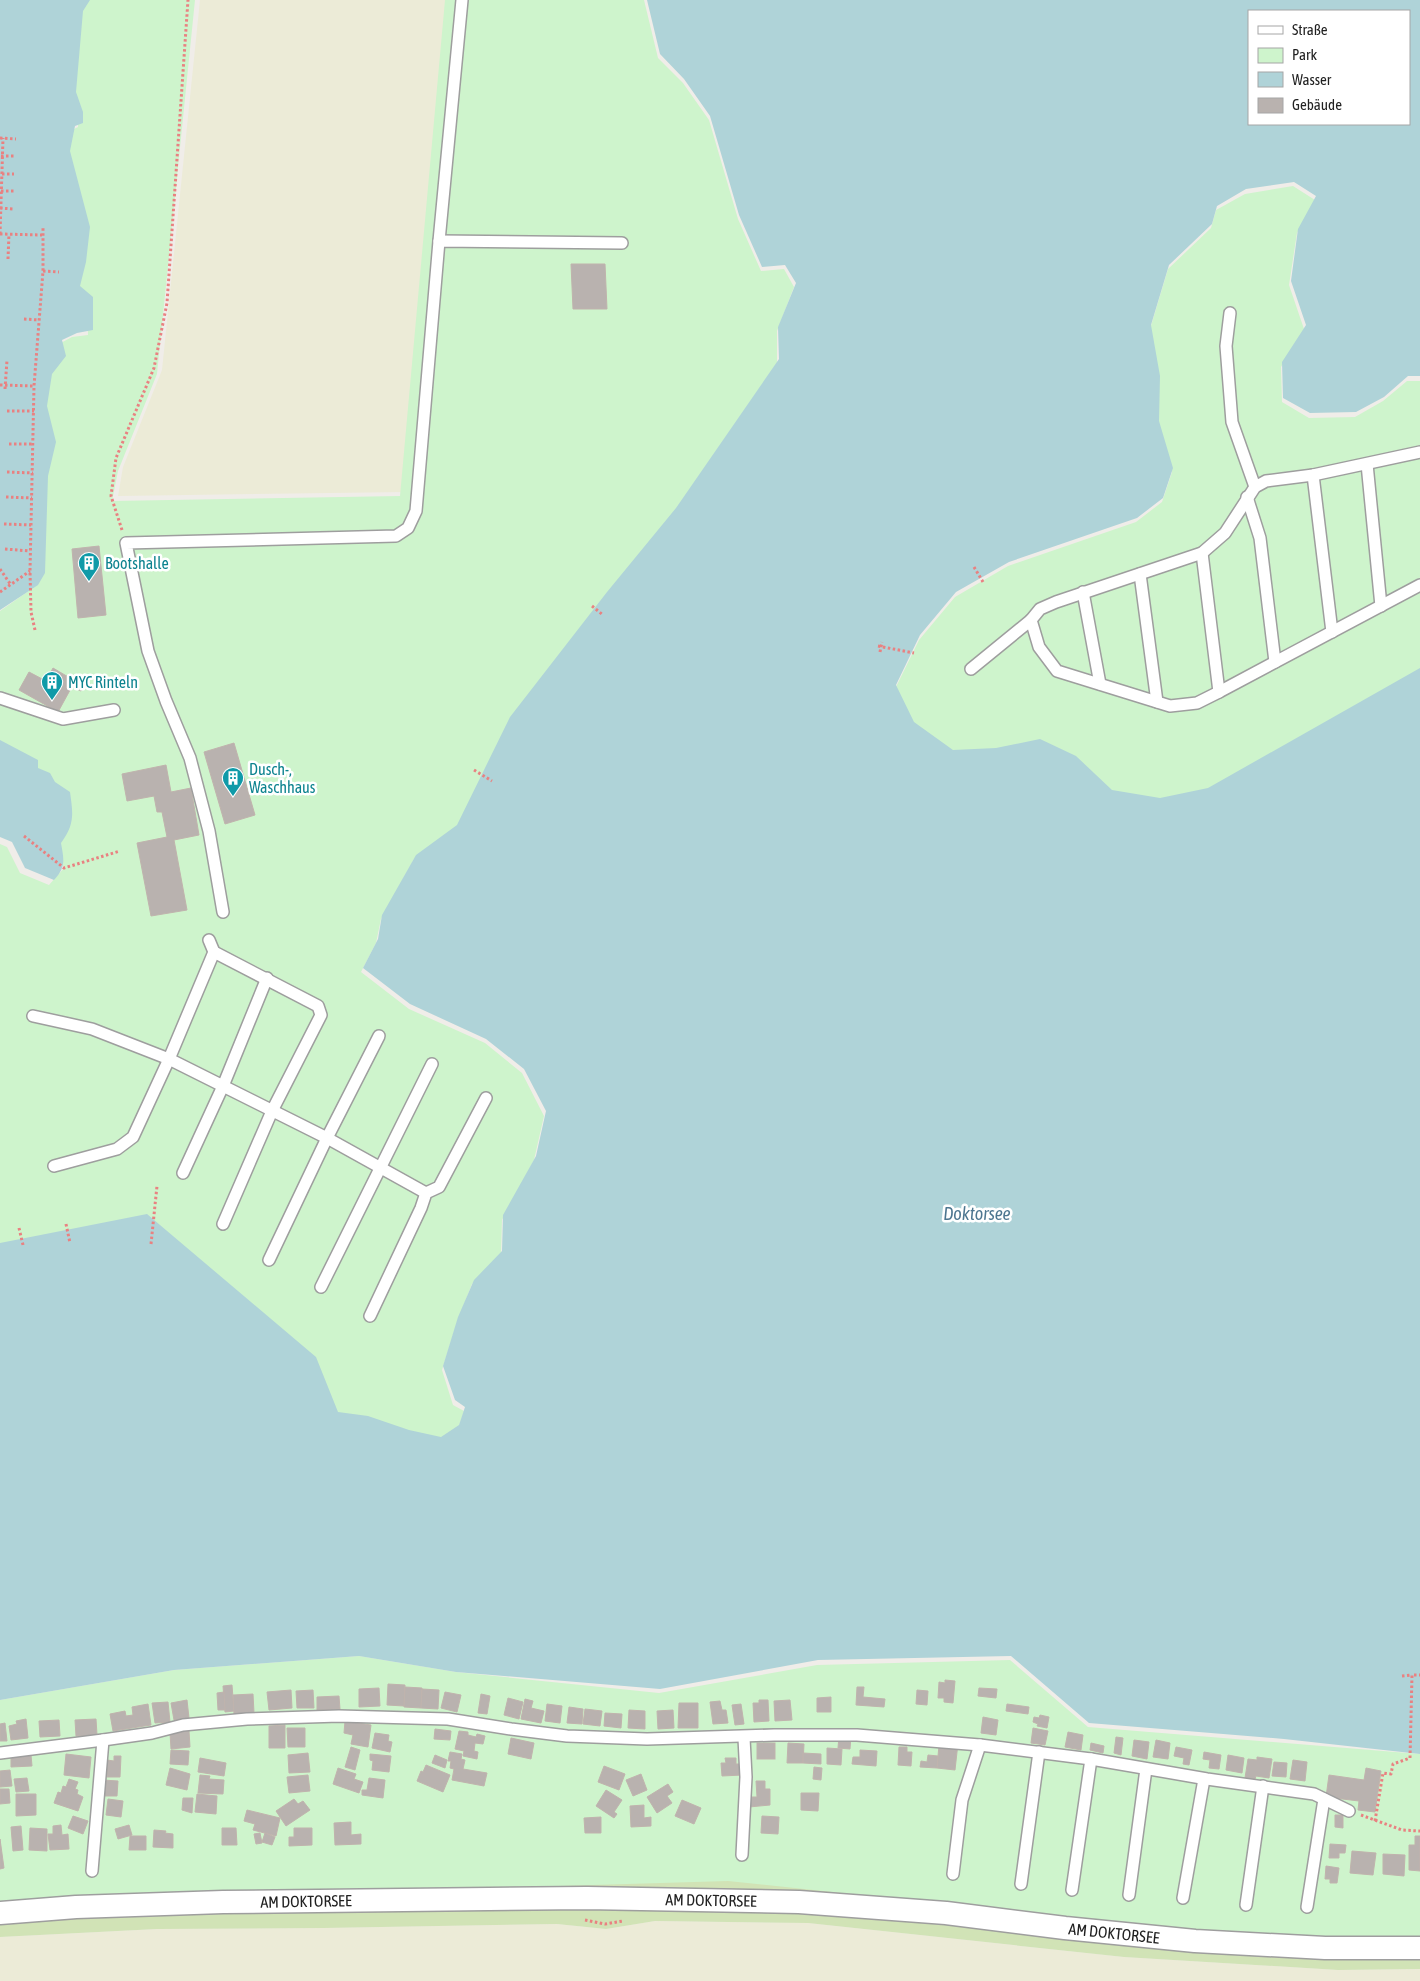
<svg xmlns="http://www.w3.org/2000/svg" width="1420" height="1981" viewBox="0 0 1420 1981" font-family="'Asap Condensed',sans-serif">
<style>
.farmland{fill:#ecebd7}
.grass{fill:#d1e3b6}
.park{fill:#cef4cc}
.water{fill:#afd3d8;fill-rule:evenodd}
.building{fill:#b9b2af;stroke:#c0b3ad}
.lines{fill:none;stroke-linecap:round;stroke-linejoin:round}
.lane-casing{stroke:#9e9e9e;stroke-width:14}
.street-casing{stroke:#9e9e9e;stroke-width:25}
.path{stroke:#e98181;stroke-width:3;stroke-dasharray:2.5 2.5;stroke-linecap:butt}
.lane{stroke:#fff;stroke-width:11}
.street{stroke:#fff;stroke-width:22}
.labels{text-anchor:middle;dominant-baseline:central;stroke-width:5;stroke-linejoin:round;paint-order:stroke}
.culture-label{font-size:16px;fill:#0d838f;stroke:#fff;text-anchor:start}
.street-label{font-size:16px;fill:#212121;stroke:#fff}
.water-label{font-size:18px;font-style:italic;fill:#4d7690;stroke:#fff}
</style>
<rect width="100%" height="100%" fill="#f0ede9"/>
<g class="farmland">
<path d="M200,0H449L406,492L118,496L123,467L162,370Z"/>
<path d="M655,1921L808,1923L1124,1957L1338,1970L1420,1969V1981H0V1937L157,1929L324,1928L557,1924L606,1929Z"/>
</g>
<path class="grass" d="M733,1877L1420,1940V1969L1338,1970L1124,1957L808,1923L655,1921L606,1929L557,1924L324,1928L157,1929L0,1937V1901Z"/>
<g class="park">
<path d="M87,0H195L157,374L118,471L112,501L400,496L445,0H644L658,58L683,83L709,120L738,219L761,271L784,269L794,287L777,331V363L456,828L414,859L381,919L376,943L361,972L409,1009L485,1043L522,1073L544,1116L534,1160L502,1220L501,1255L472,1284L457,1322L442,1370L453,1405L464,1411L458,1429L440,1441L337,1416L0,1247V844L7,847L20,873L49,885L64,868L0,747V611L30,590L42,410L57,345L72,337L88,335L87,301L75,290L65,155L70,131L78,127V116L70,97L78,16Z"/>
<path d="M1293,186L1315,200L1297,233L1289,285L1304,329L1281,367L1282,402L1309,418L1355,417L1383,401L1407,381H1420V671L1207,792L1159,802L952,754L913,726L895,689L919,640L955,597L1008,566L1136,522L1162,502L1172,472L1158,425L1150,329L1168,269L1211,228L1216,210L1245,194Z"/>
<path d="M359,1656L456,1672L659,1693L817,1665L1010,1660L1088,1727L1420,1754V1944L1302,1942L728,1881L107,1899L0,1905V1700L174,1670Z"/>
</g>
<g class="water">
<path d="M0,0H90L83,11L76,92L83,112V123L75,126L70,151L90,227L86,262L80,286L93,297V330L77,333L62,340L66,356L52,374L47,406L56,442L48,476L45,573L38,585L0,610Z"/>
<path d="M647,0H1420V376H1408L1384,397L1356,412L1310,413L1283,398L1282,362L1306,325L1291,281L1298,229L1316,196L1294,182L1246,189L1217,206L1212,224L1169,265L1151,325L1160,376L1159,421L1173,468L1163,498L1137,518L1009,562L956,592L920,635L896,685L914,722L953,750L996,748L1040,739L1076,756L1112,790L1160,798L1208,788L1420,668V1754L1284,1739L1089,1723L1011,1656L818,1660L660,1689L456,1672L359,1656L174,1670L0,1700V1243L147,1214L316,1357L338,1412L368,1416L409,1430L441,1437L459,1425L465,1407L455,1400L443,1366L458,1317L474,1280L502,1251L503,1215L536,1156L546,1111L524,1069L486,1039L410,1004L363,968L378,939L382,915L416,855L457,825L510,717L607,592L676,508L779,359L778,327L796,283L785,265L762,267L739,215L710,116L684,79L660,54ZM1249,11H1409V124H1249Z"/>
<path d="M0,740L38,760V768L50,773L55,782L70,792C73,814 75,824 61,843C64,860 66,867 54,880L25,868L12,842L0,837Z"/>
</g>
<g class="building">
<path d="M571,264H605L607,309H573Z"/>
<path d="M99,546L106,615L78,618L72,549Z"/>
<path d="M53,668L75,681L58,712L19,690L29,672L46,681Z"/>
<path d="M79,679L85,682L81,691L75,688Z"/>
<path d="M234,743L255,815L225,824L204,752Z"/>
<path d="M166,765L171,792L191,788L199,835L174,840L187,910L151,916L137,843L167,837L162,812H157L154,796L127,801L122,774Z"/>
<path d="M945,1680L955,1681L953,1703L944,1702V1698H938L939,1682L945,1683Z"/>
<path d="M388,1684L405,1685L404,1706L387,1705Z"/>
<path d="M232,1685L234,1711L225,1712L223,1686Z"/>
<path d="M405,1687L422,1688L421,1708L404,1707Z"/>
<path d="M857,1687H864L863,1697L885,1699L884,1707L856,1705Z"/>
<path d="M379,1688L380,1706L359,1707V1689Z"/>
<path d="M979,1688L997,1689L996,1698L978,1696Z"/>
<path d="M422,1689L439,1690L438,1709L421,1708Z"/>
<path d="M291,1690L292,1708L269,1710L267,1692Z"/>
<path d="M313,1690L314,1708H297L296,1691Z"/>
<path d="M917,1690L928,1691L927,1705L916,1704Z"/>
<path d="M224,1692L225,1710H218L217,1693Z"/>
<path d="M445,1692L461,1695L457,1712L441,1708Z"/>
<path d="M253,1694L254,1713L234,1714L233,1695Z"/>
<path d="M481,1694L490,1696L487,1714L478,1713Z"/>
<path d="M339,1696L340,1709L317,1710V1697Z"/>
<path d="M831,1697V1712H817V1698Z"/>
<path d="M508,1698L523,1702L519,1719L504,1715Z"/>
<path d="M525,1699L533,1701L531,1708L544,1711L541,1723L521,1719Z"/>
<path d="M187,1700L189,1718L174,1720L171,1703Z"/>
<path d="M759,1700H768L769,1721L754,1722L753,1703H759Z"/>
<path d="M790,1700L792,1720L775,1721L774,1701Z"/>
<path d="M720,1701L722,1710H726L728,1723L713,1724L710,1702Z"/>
<path d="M168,1702L170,1722L155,1723L152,1703Z"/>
<path d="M679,1703H698V1728H678Z"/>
<path d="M148,1704L151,1725L113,1731L110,1714L125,1711L126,1716L133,1715L132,1707Z"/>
<path d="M547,1704L562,1706L560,1723L545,1721Z"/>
<path d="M741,1704L744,1724L735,1725L732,1705Z"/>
<path d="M1007,1704L1029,1707L1028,1714L1006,1711Z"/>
<path d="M569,1707L583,1709L582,1724L567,1723Z"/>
<path d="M585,1709L602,1711L600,1726L583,1724Z"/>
<path d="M629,1710L645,1711V1729L628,1728Z"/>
<path d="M673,1710L674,1728L658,1729L657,1711Z"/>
<path d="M605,1713L622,1714L621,1728L604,1726Z"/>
<path d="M1040,1715L1049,1717L1047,1728L1037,1726L1038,1724L1033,1722L1034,1717L1039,1718Z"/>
<path d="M983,1717L998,1720L996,1735L981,1733Z"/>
<path d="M26,1719L28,1738L11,1740L9,1726L17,1724L16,1721Z"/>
<path d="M96,1719L97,1735L76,1736L75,1720Z"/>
<path d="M59,1720L60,1736L40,1737L39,1721Z"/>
<path d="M345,1721L371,1725L368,1747L351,1744L353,1735L344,1733Z"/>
<path d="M5,1723L7,1741H0V1724Z"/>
<path d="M285,1725V1748H269V1726Z"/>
<path d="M287,1728H305V1747H288Z"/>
<path d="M1033,1728L1048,1731L1045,1745L1031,1743Z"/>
<path d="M435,1729L451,1731L450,1740L434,1739Z"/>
<path d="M189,1731L190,1747L171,1749L170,1733Z"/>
<path d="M459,1731L468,1732V1735L476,1737L477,1734L485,1736L483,1744L475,1743L474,1751L478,1752L477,1759L463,1756L464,1751L455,1749Z"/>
<path d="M1068,1732L1083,1735L1081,1750L1065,1747Z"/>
<path d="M375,1733L389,1735L388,1741L392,1742L390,1752L372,1748Z"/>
<path d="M839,1736H851L850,1749L838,1748Z"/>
<path d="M1116,1737L1123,1738L1121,1755L1114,1753Z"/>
<path d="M511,1738L534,1743L531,1759L508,1754Z"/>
<path d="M1134,1740L1149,1742L1147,1759L1132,1756Z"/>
<path d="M1156,1740L1170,1743L1168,1759L1153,1757Z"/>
<rect x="757" y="1743" width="18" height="16"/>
<path d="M788,1743L804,1744L803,1763H787Z"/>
<path d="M958,1743L955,1770L937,1768L939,1745Z"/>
<path d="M1091,1743L1104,1746L1103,1753L1090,1750Z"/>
<path d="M351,1747L360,1750L355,1770L345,1767Z"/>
<path d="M899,1747H907V1752H912L911,1766L898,1765Z"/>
<path d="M1176,1747L1192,1750L1189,1765L1183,1764L1184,1758L1174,1756Z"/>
<path d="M827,1748L842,1749L841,1765L827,1764Z"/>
<path d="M171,1750L189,1751L188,1765L170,1764Z"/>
<path d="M860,1750L877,1751L876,1766L852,1764L853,1757H860Z"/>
<path d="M450,1752L462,1754L461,1759L465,1760L463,1769L487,1773L484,1786L452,1780L454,1769L450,1768L451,1761H448Z"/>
<path d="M1204,1752L1221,1755L1219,1769L1209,1768L1210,1760L1203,1759Z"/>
<path d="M308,1753L310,1772L289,1773L288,1755Z"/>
<path d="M803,1753L821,1754V1764L803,1763Z"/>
<path d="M66,1754L91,1757L89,1778L64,1775Z"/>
<path d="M370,1754L391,1756L389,1772L372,1770L373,1761L370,1760Z"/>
<path d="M31,1755L32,1766L11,1767V1757Z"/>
<path d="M435,1755L447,1760L445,1768L432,1763Z"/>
<path d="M928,1755L938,1756L937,1768L920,1767L921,1761L927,1762Z"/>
<path d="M1228,1755L1244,1758L1242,1773L1226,1770Z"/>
<path d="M114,1756H121L120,1777H107V1760L114,1761Z"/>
<path d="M1257,1757L1272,1759L1269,1778L1256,1776L1255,1779L1245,1778L1248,1759L1257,1760Z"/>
<path d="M200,1758L226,1763L224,1776L198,1772Z"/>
<path d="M725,1758H736V1764H742V1775L722,1776L721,1763H726Z"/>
<path d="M1293,1760L1307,1762L1305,1781L1290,1779Z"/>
<path d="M1274,1762L1287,1763L1286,1777L1272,1776Z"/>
<path d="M426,1765L450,1775L443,1792L417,1781L421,1771L423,1772Z"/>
<path d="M604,1766L625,1774L619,1790L598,1782Z"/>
<path d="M814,1767L822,1768L821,1780L813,1779Z"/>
<path d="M170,1768L190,1774L187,1790L166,1785Z"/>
<path d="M338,1768L356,1774L354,1779L363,1782L359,1793L333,1784Z"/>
<path d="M1366,1768L1381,1771L1375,1812L1358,1810L1359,1801L1326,1797L1329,1775L1364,1780Z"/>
<path d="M10,1770L12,1786L0,1787V1771Z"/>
<path d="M641,1774L647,1790L633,1796L626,1780Z"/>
<path d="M200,1775L210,1776L209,1779L224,1780L223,1794L198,1793Z"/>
<path d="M308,1775L310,1791L289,1793L287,1777Z"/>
<path d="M27,1778L29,1791L16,1792L14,1779Z"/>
<path d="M369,1778L385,1780L383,1798L362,1795V1790H367Z"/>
<path d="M69,1779L78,1782L75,1789L78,1790L77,1794L83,1797L78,1811L54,1803L58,1792L61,1793L63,1786L66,1787Z"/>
<path d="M103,1780L118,1781L117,1796H102Z"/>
<path d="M756,1781H765V1789H770V1805L749,1807L748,1797H757Z"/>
<path d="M668,1784L673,1792L667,1796L672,1803L657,1813L647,1797Z"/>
<path d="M0,1789H9L10,1803L0,1804Z"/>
<path d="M606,1790L622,1800L614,1812L617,1814L614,1818L596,1806Z"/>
<path d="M801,1793H819L818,1811L801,1810Z"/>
<path d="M16,1794H36V1815L16,1816Z"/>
<path d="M197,1794L217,1796L216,1814L195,1812Z"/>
<path d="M183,1798H193L192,1813L182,1810Z"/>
<path d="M108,1799L123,1801L121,1817L106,1815Z"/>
<path d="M294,1799L298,1804L303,1801L310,1810L286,1826L276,1811Z"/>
<path d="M682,1800L701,1808L694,1824L675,1816Z"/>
<path d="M644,1805V1818L651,1817V1826L631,1827L630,1806Z"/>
<path d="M247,1810L280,1818L276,1836L253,1830L255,1824L244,1821Z"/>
<path d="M1335,1815H1343V1828L1335,1827Z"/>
<path d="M73,1816L88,1821L83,1834L68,1828Z"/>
<path d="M762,1816L779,1817L778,1834L761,1833Z"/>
<path d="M601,1817V1833H585L584,1818Z"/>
<path d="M351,1822V1835L361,1834V1844L335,1845L334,1823Z"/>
<path d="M61,1825L62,1835L68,1834L69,1849L50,1850L48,1834H53V1826Z"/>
<path d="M129,1825L132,1835L118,1839L115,1829Z"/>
<path d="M21,1826L23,1850L13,1851L11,1827Z"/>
<path d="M30,1828L47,1829V1851L29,1850Z"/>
<path d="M222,1828H236L237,1845H222Z"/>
<path d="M294,1828H312V1845L289,1846V1837H294Z"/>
<path d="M154,1830L166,1831L165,1833L173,1834V1848L153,1847Z"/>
<path d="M260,1833L262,1843L256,1844L254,1834Z"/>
<path d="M265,1833L275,1837L272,1845L262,1842Z"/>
<path d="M130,1836H146V1850H129Z"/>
<path d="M1415,1836H1420V1871L1409,1870V1845H1415Z"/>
<path d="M0,1839L4,1868L0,1869Z"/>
<path d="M1330,1844L1346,1845L1345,1853H1339V1858H1329Z"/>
<path d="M1352,1851L1376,1853L1373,1875L1350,1873Z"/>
<path d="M1383,1854L1405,1855L1404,1876L1383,1874Z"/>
<path d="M1326,1866L1339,1868L1337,1883H1330V1879H1325Z"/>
</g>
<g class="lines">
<g class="lane-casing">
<g id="lane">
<path d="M439,241L462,0"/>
<path d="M1230,313L1226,346L1232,422L1255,487"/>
<path d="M1420,452L1313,475L1266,481L1255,487L1225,533L1202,553L1056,602L1040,609L1031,620L1039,647L1057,671L1170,706L1197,703L1219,692L1420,585"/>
<path d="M1367,464L1381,606"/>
<path d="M1313,475L1332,632"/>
<path d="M1247,497L1260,538L1275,662"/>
<path d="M1202,553L1219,692"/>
<path d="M1140,574L1157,702"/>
<path d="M1083,592L1100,684"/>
<path d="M971,669L1031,620"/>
<path d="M0,698L63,719L114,710"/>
<path d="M223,912L209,831L190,758L166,701L148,651L126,543L396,536L408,528L416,511L439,241L622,243"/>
<path d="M214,952L318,1006L321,1015L272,1111L223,1224"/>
<path d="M33,1016L92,1029L169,1059L327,1138L426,1193"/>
<path d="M54,1166L117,1149L133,1137L169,1059L214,952L209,940"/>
<path d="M183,1173L223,1086L267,978"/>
<path d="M269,1260L327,1138L379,1036"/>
<path d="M321,1287L432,1064"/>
<path d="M370,1316L421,1208L426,1193L439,1187L486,1098"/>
<path d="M0,1753L103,1740L152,1733L183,1725L247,1719L339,1716L448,1719L511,1729L567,1736L647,1739L774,1735H857L980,1745L1091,1759L1207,1779L1314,1794L1349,1811"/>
<path d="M742,1855L746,1777L744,1738"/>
<path d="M92,1871L103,1740"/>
<path d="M953,1874L962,1800L980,1745"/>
<path d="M1021,1884L1039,1752"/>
<path d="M1072,1890L1091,1759"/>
<path d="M1129,1895L1146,1769"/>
<path d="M1183,1898L1204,1779"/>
<path d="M1246,1905L1263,1786"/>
<path d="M1307,1907L1324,1799"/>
</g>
</g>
<g class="street-casing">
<path id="street" d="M0,1913L76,1907L223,1902L587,1898L799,1902L946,1913L1065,1928L1195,1941L1325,1948H1420"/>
</g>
<g class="path">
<path d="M0,138L16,139"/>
<path d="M1,156H16"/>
<path d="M2,174H14"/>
<path d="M1,191H15"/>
<path d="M0,208L13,209"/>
<path d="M0,234L3,138"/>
<path d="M0,234L42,235"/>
<path d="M8,259L9,234"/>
<path d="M43,271L59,272"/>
<path d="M24,319L39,320"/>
<path d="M0,385L34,386"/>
<path d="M5,389L7,360"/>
<path d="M7,411H34"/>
<path d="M9,444H33"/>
<path d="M7,472L33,473"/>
<path d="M6,497L32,498"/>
<path d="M4,524L31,525"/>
<path d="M122,530L111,496L116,458L154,368L167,303L188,0"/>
<path d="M5,549L30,551"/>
<path d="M974,567L983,582"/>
<path d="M0,569L11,585"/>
<path d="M0,592L30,571"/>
<path d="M592,606L603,615"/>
<path d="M35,630L31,612L30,571L34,386L43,271V228"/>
<path d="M878,646L914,653"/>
<path d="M880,652L882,642"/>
<path d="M474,770L492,781"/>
<path d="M24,836L64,868L120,851"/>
<path d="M66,1224L70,1243"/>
<path d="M19,1228L23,1245"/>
<path d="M151,1244L157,1186"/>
<path d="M1402,1676L1412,1675"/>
<path d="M1361,1815L1402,1830L1420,1831"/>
<path d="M1375,1821L1383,1773L1391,1774L1393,1764L1410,1758L1412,1675H1420"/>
<path d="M585,1920L605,1924L623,1921"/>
</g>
<use href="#lane" class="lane"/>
<use href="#street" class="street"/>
</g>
<defs>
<g id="building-pin" transform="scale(1.125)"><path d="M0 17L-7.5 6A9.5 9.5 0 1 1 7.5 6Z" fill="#0f9aa8" stroke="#fff"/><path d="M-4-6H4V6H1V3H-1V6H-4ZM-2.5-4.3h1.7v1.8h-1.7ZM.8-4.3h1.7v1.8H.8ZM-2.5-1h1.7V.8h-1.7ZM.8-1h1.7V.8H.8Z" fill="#fff"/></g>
</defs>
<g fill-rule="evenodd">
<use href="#building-pin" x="89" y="563"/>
<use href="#building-pin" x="52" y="682"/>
<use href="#building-pin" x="233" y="778"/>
</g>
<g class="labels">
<g class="culture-label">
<text x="105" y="563">Bootshalle</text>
<text x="68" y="682">MYC Rinteln</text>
<text x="249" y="769">Dusch-,<tspan x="249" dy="18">Waschhaus</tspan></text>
</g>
<g class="street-label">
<text transform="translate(711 1900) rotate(1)">AM DOKTORSEE</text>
<text transform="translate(306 1901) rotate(-1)">AM DOKTORSEE</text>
<text transform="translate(1114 1933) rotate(6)">AM DOKTORSEE</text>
</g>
<g class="water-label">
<text x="977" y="1213">Doktorsee</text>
</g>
</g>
<rect x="1248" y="10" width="162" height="115" fill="#ffffff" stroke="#a6a6a6"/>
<rect x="1258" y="26" width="25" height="8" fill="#ffffff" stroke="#a6a6a6"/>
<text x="1292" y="35" font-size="15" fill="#212121">Straße</text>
<rect x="1258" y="48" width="25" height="15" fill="#cef4cc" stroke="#a6a6a6"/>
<text x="1292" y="60" font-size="15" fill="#212121">Park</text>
<rect x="1258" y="72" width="25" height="15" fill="#afd3d8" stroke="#a6a6a6"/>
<text x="1292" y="85" font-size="15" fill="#212121">Wasser</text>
<rect x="1258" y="98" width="25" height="15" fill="#b9b2af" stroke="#a6a6a6"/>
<text x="1292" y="110" font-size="15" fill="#212121">Gebäude</text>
</svg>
